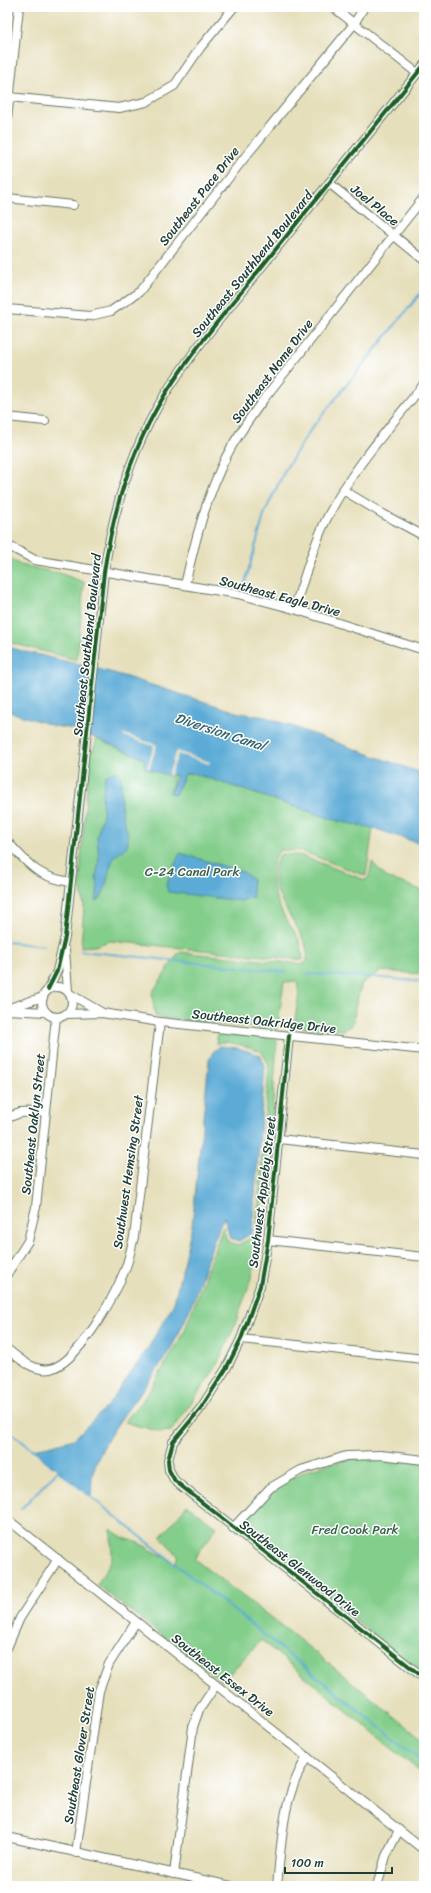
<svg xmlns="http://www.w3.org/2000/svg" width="431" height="1893" viewBox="0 0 431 1893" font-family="Sriracha,sans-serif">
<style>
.green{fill:#83ce8b;stroke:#518660}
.water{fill:#5cabd6;stroke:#3e7485}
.pier{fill:#e6dfbb}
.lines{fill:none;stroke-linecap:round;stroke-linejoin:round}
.stream{stroke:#5cabd6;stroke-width:2}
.minor-casing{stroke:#657663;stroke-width:10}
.minor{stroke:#fff;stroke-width:8}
.cycleway-casing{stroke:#fff;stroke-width:6}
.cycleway{stroke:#1b5e20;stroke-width:4}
.labels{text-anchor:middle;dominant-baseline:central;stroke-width:3;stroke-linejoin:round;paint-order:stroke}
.street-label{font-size:13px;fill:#1f3d34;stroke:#fff}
.park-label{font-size:13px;fill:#38614a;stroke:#fff}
.water-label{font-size:14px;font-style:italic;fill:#34646d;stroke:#fff}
</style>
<rect width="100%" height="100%" fill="#fff"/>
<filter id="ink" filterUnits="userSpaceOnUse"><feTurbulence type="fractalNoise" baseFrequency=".025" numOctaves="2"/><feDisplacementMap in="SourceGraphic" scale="8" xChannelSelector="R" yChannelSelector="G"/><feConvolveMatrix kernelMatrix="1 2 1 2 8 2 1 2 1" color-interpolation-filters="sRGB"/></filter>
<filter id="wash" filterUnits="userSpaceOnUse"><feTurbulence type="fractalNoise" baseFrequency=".012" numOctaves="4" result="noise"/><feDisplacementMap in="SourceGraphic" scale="16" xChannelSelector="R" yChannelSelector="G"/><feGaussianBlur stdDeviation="0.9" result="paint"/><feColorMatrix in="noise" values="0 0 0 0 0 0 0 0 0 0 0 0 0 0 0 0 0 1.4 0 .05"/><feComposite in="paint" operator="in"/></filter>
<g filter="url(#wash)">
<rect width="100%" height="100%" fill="#e6dfbb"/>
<g class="green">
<path d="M7,556L20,565L59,573L84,582L77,660L7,642Z"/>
<path d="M97,739L144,759L146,768L170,776L175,774L170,793L175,795L185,774L193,773L338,821L373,828L366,876L301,851L280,850C265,868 273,893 282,912C286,921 293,928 297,936C301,944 302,952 303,960L110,941L95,946L81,947L84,906L80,884L81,857L90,751H93Z"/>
<path d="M281,854L300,855L365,880L369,877L372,862L386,877L424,891V935L421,941L424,950V974L381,971L362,983L355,1007L354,1022L345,1030L316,1029L294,1026L299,993L297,981L284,982L277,1030L163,1018L155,1016L152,993L179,952L303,964L306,963C317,934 253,890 281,854Z"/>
<path d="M218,1033L277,1039L272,1118L253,1274L232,1332L215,1369L171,1431L161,1432L124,1422L146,1396L183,1335L223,1227L227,1241L238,1245L254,1236L256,1233L269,1065L261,1051C250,1048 225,1038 216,1044Z"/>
<path d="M381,1457L424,1462V1672L410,1664L239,1525C250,1514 261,1500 274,1490C304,1465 344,1459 381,1457Z"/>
<path d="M187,1505L217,1527L194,1559L287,1630L424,1740V1775L261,1640L222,1682L97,1585L112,1559L111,1529L123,1538L137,1542L175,1563L178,1556L161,1537Z"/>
</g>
<g class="water">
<path d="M7,646L19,650L114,673L240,713L266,717L424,774V845L373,828L338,821L193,773L185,774L175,795L170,793L176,778L175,774L170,776L145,768L144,759L74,729L54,726L7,711Z"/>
<path d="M113,772H118L121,776C122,788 120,801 122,813C124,824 133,839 125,849C103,857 112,892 96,902L98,885L96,877L99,860L97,836L103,814L102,799L105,776Z"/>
<path d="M180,853L243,872L252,879L253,897L241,901L168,892L166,885Z"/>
<path d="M220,1046L238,1048L260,1055L265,1066L252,1233L239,1241L230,1238L224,1217C206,1255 198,1296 179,1333C155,1383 110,1420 93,1472C91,1479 92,1489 91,1496L32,1449L49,1446L74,1439L109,1404L148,1348L174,1303L192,1225L209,1060L213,1052Z"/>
</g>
<g class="pier">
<path d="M124,734L157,745L149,769L147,768L154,746L123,736Z"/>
<path d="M176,751L210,762L209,764L178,754L170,776L168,775Z"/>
</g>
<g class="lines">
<g class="stream">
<path d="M245,583L265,512L285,470L311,429L424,289"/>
<path d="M7,942L44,946"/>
<path d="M81,951L286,972"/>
<path d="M307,974L372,977L424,982"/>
<path d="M7,1429L34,1451"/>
<path d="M40,1456L52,1466"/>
<path d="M57,1470L424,1762"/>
<path d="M21,1509L58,1470"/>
<path d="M7,1529L8,1528"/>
</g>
</g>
</g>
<g filter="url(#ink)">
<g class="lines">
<g class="minor-casing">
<g id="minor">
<path d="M333,7L417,73"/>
<path d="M9,97L119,108L146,102L174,86L200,48L234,7"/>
<path d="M7,120L19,7"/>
<path d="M329,183L424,260"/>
<path d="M7,198L73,205"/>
<path d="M7,309L90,316L111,311L139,292L245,157L354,24L364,7"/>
<path d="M7,417L45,421"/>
<path d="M343,490L383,514L424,536"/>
<path d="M7,545L35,560L238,594L294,609L424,650"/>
<path d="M185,585C195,541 206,498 226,457C236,437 250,418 263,400L424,197"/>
<path d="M294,609C304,580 312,548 326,520C351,470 389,428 424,384"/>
<path d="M7,841C29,865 37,877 71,882"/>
<path d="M65,950L68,991"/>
<circle cx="57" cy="1002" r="15"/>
<path d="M48,989L57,971L65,937L104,572C113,511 131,450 164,396C179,372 196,349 214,326L424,65"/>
<path d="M70,994L101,1012"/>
<path d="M9,1008L43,997"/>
<path d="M7,1010L46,1012"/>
<path d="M66,1014L102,1013L160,1022L424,1050"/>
<path d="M289,1036L268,1240L260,1286L241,1339L226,1369L201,1408L173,1442L168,1460L169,1470L175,1481L424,1678"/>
<path d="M7,1118L20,1113L45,1112"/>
<path d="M279,1139L424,1155"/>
<path d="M268,1240L424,1257"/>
<path d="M7,1274L28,1241L36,1207L56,1017"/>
<path d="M241,1339L424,1359"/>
<path d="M7,1349C19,1358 33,1372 50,1369C78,1363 114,1297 124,1272C129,1261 131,1248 134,1237L160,1022"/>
<path d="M7,1519L424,1850"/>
<path d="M233,1528L270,1488L301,1470L346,1456L381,1455L424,1460"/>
<path d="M7,1648L20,1618L58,1559"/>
<path d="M7,1837L231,1886"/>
<path d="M76,1853L99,1691L109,1664L136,1622"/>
<path d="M174,1874L193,1727L199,1710L216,1685"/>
<path d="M277,1886C282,1839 282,1798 307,1757"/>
<path d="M377,1886L386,1856L399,1830"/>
</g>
</g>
<use href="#minor" class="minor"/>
<g class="cycleway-casing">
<g id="cycleway">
<path d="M48,989L57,971L65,937L104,572C113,511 131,450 164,396C179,372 196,349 214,326L424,65"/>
<path d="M289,1036L268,1240L260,1286L241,1339L226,1369L201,1408L173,1442L168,1460L169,1470L175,1481L424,1678"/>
</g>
</g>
<use href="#cycleway" class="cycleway"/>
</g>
</g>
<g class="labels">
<g class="street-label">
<text transform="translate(199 196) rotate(-52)">Southeast Pace Drive</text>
<text transform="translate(375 205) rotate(39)">Joel Place</text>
<text transform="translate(252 264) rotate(-51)">Southeast Southbend Boulevard</text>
<text transform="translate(272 371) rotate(-53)">Southeast Nome Drive</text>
<text transform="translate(280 596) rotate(15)">Southeast Eagle Drive</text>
<text transform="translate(87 645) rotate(-84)">Southeast Southbend Boulevard</text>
<text transform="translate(264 1021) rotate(6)">Southeast Oakridge Drive</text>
<text transform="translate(33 1124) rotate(-84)">Southeast Oaklyn Street</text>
<text transform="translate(128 1172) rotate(-82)">Southwest Hemsing Street</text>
<text transform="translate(262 1192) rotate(-83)">Southwest Appleby Street</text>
<text transform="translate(300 1568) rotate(38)">Southeast Glenwood Drive</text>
<text transform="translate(223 1675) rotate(38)">Southeast Essex Drive</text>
<text transform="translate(79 1755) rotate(-81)">Southeast Glover Street</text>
</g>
<g class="park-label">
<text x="192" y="871">C-24 Canal Park</text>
<text x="355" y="1529">Fred Cook Park</text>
</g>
<g class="water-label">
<text transform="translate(220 732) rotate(18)">Diversion Canal</text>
</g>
</g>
<rect width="431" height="1893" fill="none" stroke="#fff" stroke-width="24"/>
<path d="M285 1867v6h107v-6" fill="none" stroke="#1f3d34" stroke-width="2"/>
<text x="291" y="1867" font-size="12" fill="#1f3d34" stroke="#ffffff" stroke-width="3" paint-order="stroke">100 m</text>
</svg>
